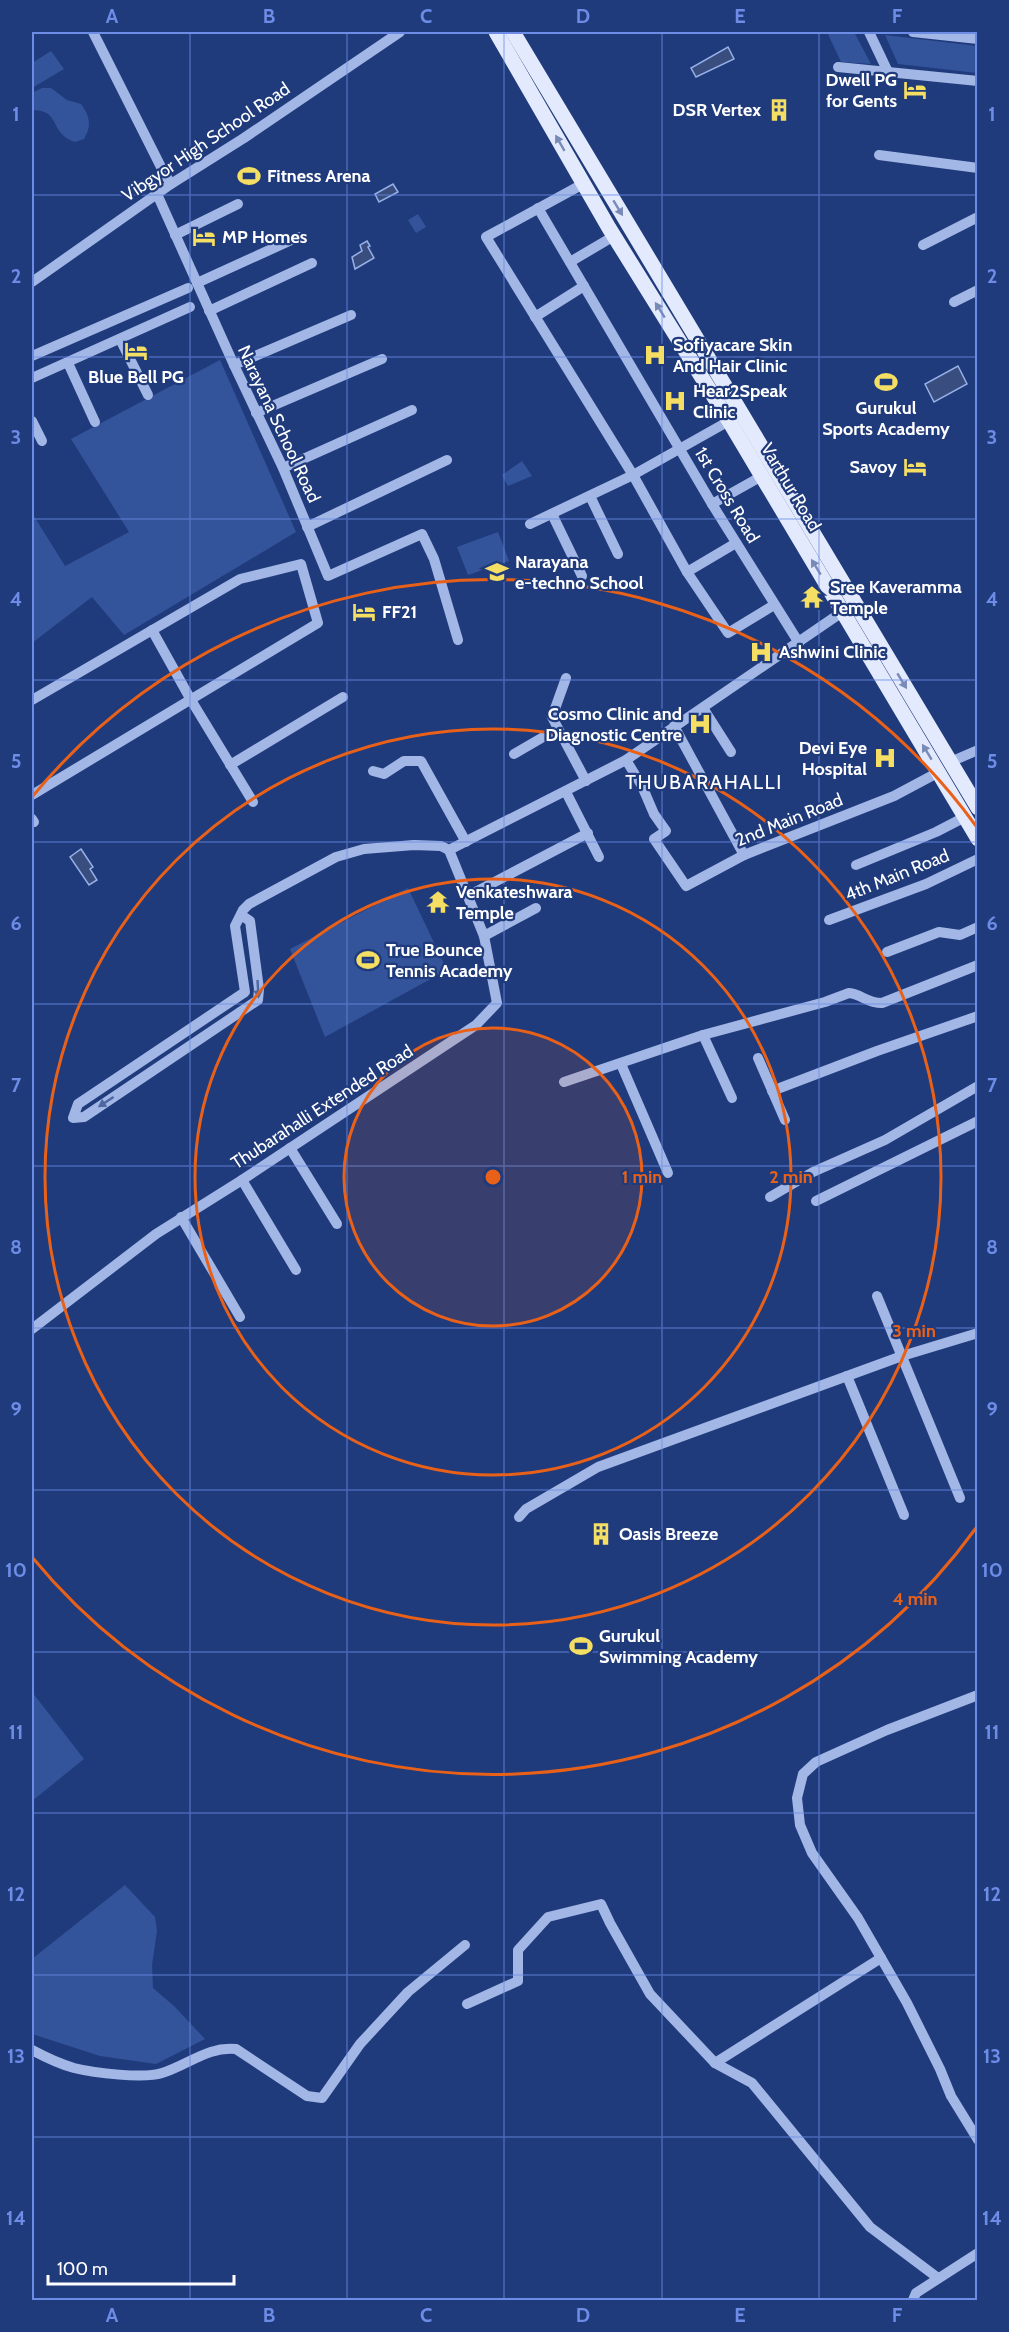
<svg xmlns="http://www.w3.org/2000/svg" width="1009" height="2332" viewBox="0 0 1009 2332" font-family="Cabin,sans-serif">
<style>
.green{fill:#33539a}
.water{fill:#394e7e;stroke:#96b0e8;stroke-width:1.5}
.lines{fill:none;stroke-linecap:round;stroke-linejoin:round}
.minor{stroke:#a2b7e6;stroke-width:10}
.major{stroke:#e4eafd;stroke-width:15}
.oneway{fill:#788ab6}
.oneway2{fill:#4e66a1}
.grid{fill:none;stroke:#6c8ce6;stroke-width:1.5;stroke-opacity:0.55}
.ring{fill:none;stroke:#e96118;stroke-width:3}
.labels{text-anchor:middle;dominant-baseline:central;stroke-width:4.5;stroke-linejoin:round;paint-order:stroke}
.poi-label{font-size:18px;font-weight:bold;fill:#fff;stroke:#203b7c;text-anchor:start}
.street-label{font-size:18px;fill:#fff;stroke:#203b7c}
.neighbourhood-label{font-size:20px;letter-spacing:1.5px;fill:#fff;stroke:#203b7c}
.centre{fill:#e96118;stroke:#203b7c;stroke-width:3}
.ring-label{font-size:18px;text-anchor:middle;font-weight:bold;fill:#e96118;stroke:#203b7c;stroke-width:4.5;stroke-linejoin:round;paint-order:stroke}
.neatline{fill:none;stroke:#6c8ce6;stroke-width:2}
.grid-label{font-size:20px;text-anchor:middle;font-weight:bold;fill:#6c8ce6}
</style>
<rect width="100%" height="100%" fill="#203b7c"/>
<g class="green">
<path d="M827,32H854L871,64L841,62Z"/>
<path d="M885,35L977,46V73L898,64Z"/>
<path d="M51,51L64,69L32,88V63Z"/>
<path d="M42,88H51L67,100L81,104C90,116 92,126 84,139L75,142C48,133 62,110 32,110V93Z"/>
<path d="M418,214L426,227L416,233L408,220Z"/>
<path d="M220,360L296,532L124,635L92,597L32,643V513L65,566L129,532L71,439Z"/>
<path d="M522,461L532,476L508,486L502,475Z"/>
<path d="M498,532L509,561L468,575L457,547Z"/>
<path d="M408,888L447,970L325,1037L290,949Z"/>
<path d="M32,1692L84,1759L32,1801Z"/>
<path d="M125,1885L155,1917L157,1931L152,1965L153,1988L174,2006L205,2039L156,2064L100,2056L32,2034V1959Z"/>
</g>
<g class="water">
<path d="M728,47L734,59L696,77L691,68Z"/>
<path d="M393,184L398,192L379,202L375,194Z"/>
<path d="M367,241L370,246L368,247L374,258L355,269L352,257L362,251L360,245Z"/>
<path d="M958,366L967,384L934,402L925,384Z"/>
<path d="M81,849L93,867L90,869L97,880L89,885L70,857Z"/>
</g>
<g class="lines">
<g class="minor">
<path d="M93,32L164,173L171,184"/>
<path d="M869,32L888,72"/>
<path d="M913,32L978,39"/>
<path d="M838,67L978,81"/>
<path d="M879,155L978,168"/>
<path d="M583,184L486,237L633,475L687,572L728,633L774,605"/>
<path d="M157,194L234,365L283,468L328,576L422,534L434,559L458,640"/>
<path d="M538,208L712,504L799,643"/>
<path d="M175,235L238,204"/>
<path d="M923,245L978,217"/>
<path d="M570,262L614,236"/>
<path d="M32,282L171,184L244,138L400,32"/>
<path d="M197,283L298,237"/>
<path d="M954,302L978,290"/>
<path d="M209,311L312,263"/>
<path d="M535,317L584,286"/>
<path d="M120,339L148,395"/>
<path d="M32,356L188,288"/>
<path d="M68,363L95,422"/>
<path d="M234,365L351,315"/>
<path d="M32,378L190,307"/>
<path d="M256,413L382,359"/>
<path d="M32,421L42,441"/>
<path d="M283,468L412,410"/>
<path d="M590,496L618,554"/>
<path d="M712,504L762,476"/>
<path d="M552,514L582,576"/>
<path d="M530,524L633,475L729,421"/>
<path d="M307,527L447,460"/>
<path d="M687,572L736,543"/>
<path d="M152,630L191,700L253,802"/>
<path d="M566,678L552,717L586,781"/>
<path d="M32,700L240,579L301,564L318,623L32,795"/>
<path d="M703,708L731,752"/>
<path d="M674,726L744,855"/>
<path d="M514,754L557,729"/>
<path d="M626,760L642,786L654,814L666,831L654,839L686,886L744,855L894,796L939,772"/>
<path d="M950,762L978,750"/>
<path d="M230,765L343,697"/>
<path d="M373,771L384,774L404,761H421L466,842"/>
<path d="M566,792L599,857"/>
<path d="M32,819L34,822"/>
<path d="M449,850L626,760L848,608"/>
<path d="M856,865L936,832L965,817"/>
<path d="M468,896L588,833"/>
<path d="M241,915L250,921L259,989L258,1000L84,1117L73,1118L78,1104L245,992L235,926L243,910L249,904L336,857L364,849L414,845L441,846L449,850"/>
<path d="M829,920L926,884L978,859"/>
<path d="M484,936L536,908"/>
<path d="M887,952L939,932L960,935L978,927"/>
<path d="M703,1035L732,1098"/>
<path d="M758,1058L785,1120"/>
<path d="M621,1064L668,1173"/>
<path d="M564,1082L703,1035L825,1002L849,993C861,994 867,1003 882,1003L978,965"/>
<path d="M772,1091L877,1051L978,1016"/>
<path d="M290,1148L337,1224"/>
<path d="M242,1180L296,1270"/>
<path d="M770,1197L813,1172L885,1140L978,1086"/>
<path d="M816,1201L978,1121"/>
<path d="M181,1217L240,1317"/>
<path d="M877,1296L960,1498"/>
<path d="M32,1329L156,1234L242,1180L476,1025L497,1003L484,936L449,850"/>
<path d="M847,1376L904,1515"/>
<path d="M519,1517L526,1509L598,1467L902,1356L978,1333"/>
<path d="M978,1695L887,1730L816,1762L803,1774L797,1798L800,1825L812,1853L858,1918L907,2003L940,2069L951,2096L978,2140"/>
<path d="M467,2004L518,1981V1950L548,1917L601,1904L610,1923L650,1994L715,2063L752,2083L870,2227L938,2278"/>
<path d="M32,2050C45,2057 60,2064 74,2068C94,2073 144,2079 162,2073C188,2065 208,2046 236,2049L307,2096L322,2098L360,2044L408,1992L465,1945"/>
<path d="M715,2063L881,1958"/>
<path d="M913,2300L916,2293L978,2253"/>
</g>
<g class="major">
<path d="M496,32L609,228L729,421L978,839"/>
<path d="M513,32L978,808"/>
</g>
</g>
<defs><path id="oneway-solid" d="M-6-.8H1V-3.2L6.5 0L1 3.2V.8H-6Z" transform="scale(1.5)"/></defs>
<g class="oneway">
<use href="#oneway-solid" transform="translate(560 143) rotate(-120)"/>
<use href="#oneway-solid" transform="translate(618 208) rotate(59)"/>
<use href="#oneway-solid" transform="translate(660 310) rotate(-122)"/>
<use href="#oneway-solid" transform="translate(816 567) rotate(-121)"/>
<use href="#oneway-solid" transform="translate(902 681) rotate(59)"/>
<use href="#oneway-solid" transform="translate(927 752) rotate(-121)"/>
</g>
<g class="oneway2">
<use href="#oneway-solid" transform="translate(258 989) rotate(87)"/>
<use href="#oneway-solid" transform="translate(106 1102) rotate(147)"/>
</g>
<path class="grid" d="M190,32V2300M347,32V2300M504,32V2300M662,32V2300M819,32V2300M32,195H978M32,357H978M32,519H978M32,680H978M32,842H978M32,1004H978M32,1166H978M32,1328H978M32,1490H978M32,1652H978M32,1813H978M32,1975H978M32,2137H978"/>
<circle cx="493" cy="1177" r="149" fill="#e96118" fill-opacity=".12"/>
<g class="ring">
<circle cx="493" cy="1177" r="149"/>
<circle cx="493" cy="1177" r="298"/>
<circle cx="493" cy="1177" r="448"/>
<path d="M976 1528A597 597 0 0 1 32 1557M32 797A597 597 0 0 1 976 826"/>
</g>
<defs>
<g id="hotel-bare" transform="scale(1.8)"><path d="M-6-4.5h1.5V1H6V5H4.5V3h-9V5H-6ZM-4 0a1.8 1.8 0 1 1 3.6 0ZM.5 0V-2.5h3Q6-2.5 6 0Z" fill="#f4de63" stroke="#203b7c" stroke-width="2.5" paint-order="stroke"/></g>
<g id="building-bare" transform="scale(1.8)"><path d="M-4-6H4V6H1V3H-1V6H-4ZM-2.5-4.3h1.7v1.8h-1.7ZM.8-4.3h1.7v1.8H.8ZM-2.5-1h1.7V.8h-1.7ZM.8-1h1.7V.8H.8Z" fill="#f4de63" stroke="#203b7c" stroke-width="2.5" paint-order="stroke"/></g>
<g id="stadium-bare" transform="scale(1.8)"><path d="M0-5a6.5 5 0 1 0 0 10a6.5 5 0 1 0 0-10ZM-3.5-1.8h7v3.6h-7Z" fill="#f4de63" stroke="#203b7c" stroke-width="2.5" paint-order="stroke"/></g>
<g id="hospital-bare" transform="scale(1.8)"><path d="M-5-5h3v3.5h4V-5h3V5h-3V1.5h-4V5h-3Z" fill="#f4de63" stroke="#203b7c" stroke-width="2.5" paint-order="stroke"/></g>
<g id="school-bare" transform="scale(1.8)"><path d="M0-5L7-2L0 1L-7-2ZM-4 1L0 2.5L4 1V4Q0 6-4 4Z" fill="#f4de63" stroke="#203b7c" stroke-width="2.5" paint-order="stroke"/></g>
<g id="temple-bare" transform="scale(1.8)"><path d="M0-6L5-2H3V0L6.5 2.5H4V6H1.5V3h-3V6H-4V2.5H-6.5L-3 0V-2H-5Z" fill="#f4de63" stroke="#203b7c" stroke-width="2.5" paint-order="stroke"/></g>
</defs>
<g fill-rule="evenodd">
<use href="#hotel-bare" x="915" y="90"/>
<use href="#building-bare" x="779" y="110"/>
<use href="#stadium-bare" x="249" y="176"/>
<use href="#hotel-bare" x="204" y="237"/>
<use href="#hotel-bare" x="136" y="351"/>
<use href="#hospital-bare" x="655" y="355"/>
<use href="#stadium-bare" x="886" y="382"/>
<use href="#hospital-bare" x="675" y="401"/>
<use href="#hotel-bare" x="915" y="467"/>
<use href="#school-bare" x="497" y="572"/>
<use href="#temple-bare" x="812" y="597"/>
<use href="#hotel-bare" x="364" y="612"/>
<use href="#hospital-bare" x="761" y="652"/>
<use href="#hospital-bare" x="700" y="724"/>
<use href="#hospital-bare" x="885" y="758"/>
<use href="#temple-bare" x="438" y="902"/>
<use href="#stadium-bare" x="368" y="960"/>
<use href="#building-bare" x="601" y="1534"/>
<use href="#stadium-bare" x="581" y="1646"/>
</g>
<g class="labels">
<g class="poi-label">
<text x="897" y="80" text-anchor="end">Dwell PG<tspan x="897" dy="21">for Gents</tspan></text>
<text x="761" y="110" text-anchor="end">DSR Vertex</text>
<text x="267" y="176">Fitness Arena</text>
<text x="222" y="237">MP Homes</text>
<text x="673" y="345">Sofiyacare Skin<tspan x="673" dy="21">And Hair Clinic</tspan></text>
<text x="136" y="377" text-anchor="middle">Blue Bell PG</text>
<text x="693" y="391">Hear2Speak<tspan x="693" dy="21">Clinic</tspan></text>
<text x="886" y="408" text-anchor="middle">Gurukul<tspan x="886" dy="21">Sports Academy</tspan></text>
<text x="897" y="467" text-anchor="end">Savoy</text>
<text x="515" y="562">Narayana<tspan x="515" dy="21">e-techno School</tspan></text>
<text x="830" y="587">Sree Kaveramma<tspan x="830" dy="21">Temple</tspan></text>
<text x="382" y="612">FF21</text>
<text x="779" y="652">Ashwini Clinic</text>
<text x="682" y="714" text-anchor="end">Cosmo Clinic and<tspan x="682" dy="21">Diagnostic Centre</tspan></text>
<text x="867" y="748" text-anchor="end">Devi Eye<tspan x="867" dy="21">Hospital</tspan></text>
<text x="456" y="892">Venkateshwara<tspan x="456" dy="21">Temple</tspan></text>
<text x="386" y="950">True Bounce<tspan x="386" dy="21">Tennis Academy</tspan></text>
<text x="619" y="1534">Oasis Breeze</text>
<text x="599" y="1636">Gurukul<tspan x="599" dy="21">Swimming Academy</tspan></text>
</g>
<g class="street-label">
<text transform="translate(206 142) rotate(-34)">Vibgyor High School Road</text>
<text transform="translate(279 424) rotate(65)">Narayana School Road</text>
<text transform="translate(791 487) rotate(59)">Varthur Road</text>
<text transform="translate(727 495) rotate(59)">1st Cross Road</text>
<text transform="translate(789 820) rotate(-22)">2nd Main Road</text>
<text transform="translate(897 875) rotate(-22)">4th Main Road</text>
<text transform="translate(322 1107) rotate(-33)">Thubarahalli Extended Road</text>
</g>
<g class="neighbourhood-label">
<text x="704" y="782">THUBARAHALLI</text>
</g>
</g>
<circle cx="493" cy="1177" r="9" class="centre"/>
<g class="ring-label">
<text x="642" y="1183">1 min</text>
<text x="791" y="1183">2 min</text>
<text x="914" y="1337">3 min</text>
<text x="915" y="1605">4 min</text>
</g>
<rect width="1009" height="2332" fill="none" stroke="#203b7c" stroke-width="66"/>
<path d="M48 2275v9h186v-9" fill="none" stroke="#ffffff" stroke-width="3"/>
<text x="57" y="2275" font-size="18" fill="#ffffff" stroke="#203b7c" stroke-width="4.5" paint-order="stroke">100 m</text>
<rect x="33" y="33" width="943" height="2266" class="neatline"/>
<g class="grid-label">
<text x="112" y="23">A</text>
<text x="269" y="23">B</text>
<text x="426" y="23">C</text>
<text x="583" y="23">D</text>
<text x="740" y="23">E</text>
<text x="897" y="23">F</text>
<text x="16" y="121">1</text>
<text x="992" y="121">1</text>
<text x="16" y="283">2</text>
<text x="992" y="283">2</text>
<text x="16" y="444">3</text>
<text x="992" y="444">3</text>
<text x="16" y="606">4</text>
<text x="992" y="606">4</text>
<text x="16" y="768">5</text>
<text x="992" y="768">5</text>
<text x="16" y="930">6</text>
<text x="992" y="930">6</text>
<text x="16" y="1092">7</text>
<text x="992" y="1092">7</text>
<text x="16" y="1254">8</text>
<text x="992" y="1254">8</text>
<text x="16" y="1416">9</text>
<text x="992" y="1416">9</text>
<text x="16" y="1577">10</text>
<text x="992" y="1577">10</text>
<text x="16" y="1739">11</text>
<text x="992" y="1739">11</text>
<text x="16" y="1901">12</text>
<text x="992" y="1901">12</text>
<text x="16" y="2063">13</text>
<text x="992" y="2063">13</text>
<text x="16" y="2225">14</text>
<text x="992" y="2225">14</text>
<text x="112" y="2322">A</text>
<text x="269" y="2322">B</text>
<text x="426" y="2322">C</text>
<text x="583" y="2322">D</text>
<text x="740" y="2322">E</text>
<text x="897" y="2322">F</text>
</g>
</svg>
